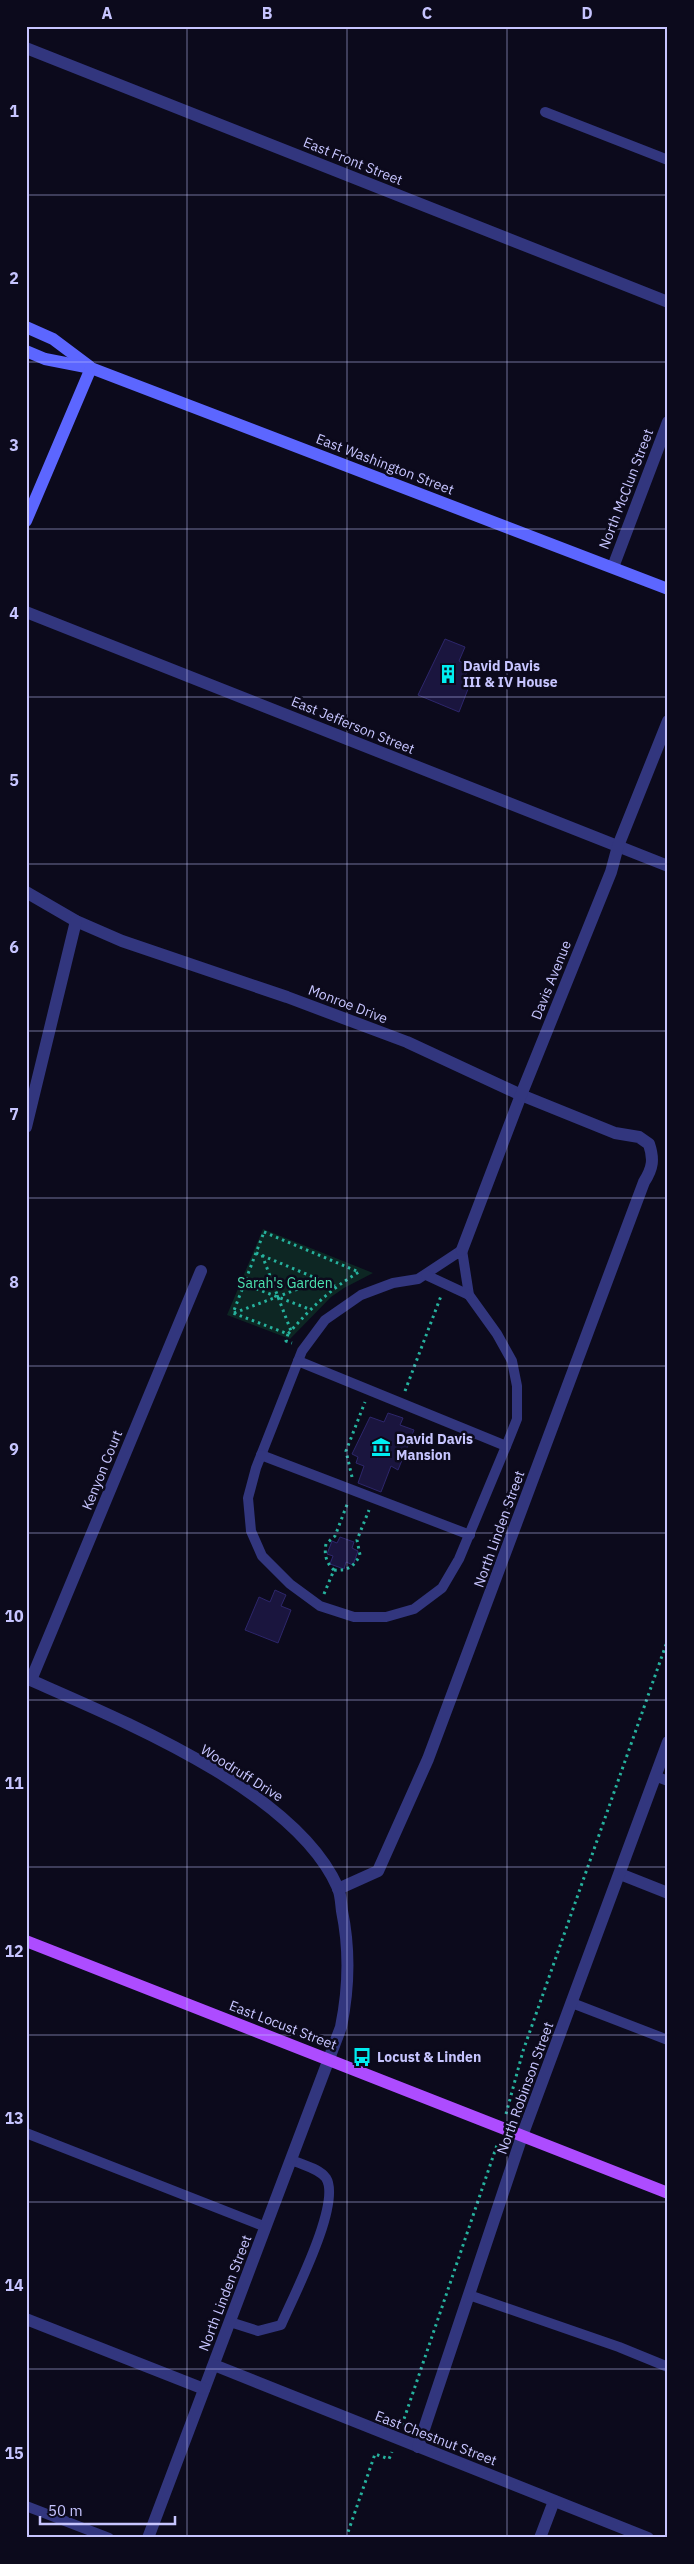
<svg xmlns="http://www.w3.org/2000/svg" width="694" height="2564" viewBox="0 0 694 2564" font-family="'IBM Plex Sans',sans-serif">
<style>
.green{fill:#0d2623}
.building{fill:#1a153e;stroke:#2d266b}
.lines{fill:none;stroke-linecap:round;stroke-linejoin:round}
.path{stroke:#26b29e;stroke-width:3;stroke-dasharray:2.5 4;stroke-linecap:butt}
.lane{stroke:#32367e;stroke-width:10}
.street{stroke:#32367e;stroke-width:12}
.secondary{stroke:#5c66ff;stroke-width:12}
.primary{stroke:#ad4cff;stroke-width:12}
.grid{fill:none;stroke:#c7c5ff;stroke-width:1;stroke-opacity:0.55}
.labels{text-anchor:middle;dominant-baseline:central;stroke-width:5;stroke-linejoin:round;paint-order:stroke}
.street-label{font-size:14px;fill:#c7c5ff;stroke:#0c0a1c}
.poi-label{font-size:14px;font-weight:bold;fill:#c7c5ff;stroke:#0c0a1c;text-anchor:start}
.park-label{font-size:14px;fill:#4ce4b1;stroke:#0c0a1c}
.neatline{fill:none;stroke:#c7c5ff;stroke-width:2}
.grid-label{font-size:16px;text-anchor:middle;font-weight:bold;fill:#c7c5ff}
</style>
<rect width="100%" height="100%" fill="#0c0a1c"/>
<path class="green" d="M263,1229L373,1273L344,1288L331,1297L290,1339L227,1315Z"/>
<g class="building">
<path d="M445,639L465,647L459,661L467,665L465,671L467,672L463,681L470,684L459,712L418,695Z"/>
<path d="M388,1413L403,1418L400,1425L414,1430L398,1470L391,1466L381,1492L358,1483L364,1466L356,1463L358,1457L352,1454L370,1417L384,1422Z"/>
<path d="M340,1537L354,1542L352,1548L358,1551L353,1565L346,1562L344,1569L330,1564L333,1556L327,1554L332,1541L337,1543Z"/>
<path d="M275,1590L286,1595L281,1606L291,1610L278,1643L245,1630L259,1597L270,1602Z"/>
</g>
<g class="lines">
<g class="path">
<path d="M264,1232L359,1272C329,1290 311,1308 288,1334L233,1313Z"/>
<path d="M256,1253L335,1286"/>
<path d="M262,1255L291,1331"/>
<path d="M244,1284L309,1309"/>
<path d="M234,1313L322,1280"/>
<path d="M288,1334L286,1341L292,1343"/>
<path d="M405,1391L441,1296"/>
<path d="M352,1477L346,1451L365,1402"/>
<path d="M334,1570C347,1571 354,1567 360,1555L357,1540L369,1510"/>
<path d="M324,1594L334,1570C326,1563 324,1554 326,1544L335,1536L348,1502"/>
<path d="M506,2114L523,2051L668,1639"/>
<path d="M402,2425L498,2142"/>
<path d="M346,2538L375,2454L389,2459L392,2452"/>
</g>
<g class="lane">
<path d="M545,112L668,160"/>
<path d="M462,1250L469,1295L497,1334L512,1361L517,1386V1419L509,1439L459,1559L442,1588L414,1609L386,1617H354L320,1606L290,1584L262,1556L251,1531L248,1498L256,1468L302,1351L325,1320L361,1295L393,1283L418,1279Z"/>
<path d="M426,1275L469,1295"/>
<path d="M298,1361L506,1446"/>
<path d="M261,1455L470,1535"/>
<path d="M655,1776L668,1781"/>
<path d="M572,2003L668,2040"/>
<path d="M26,2133L266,2227"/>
<path d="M469,2295L619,2347L668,2367"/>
<path d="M230,2322L258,2331L281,2325C293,2297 342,2203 326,2178C319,2168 302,2165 292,2160"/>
<path d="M26,2506L109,2538"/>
</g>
<g class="street">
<path d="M26,48L668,302"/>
<path d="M613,567L668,422"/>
<path d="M26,612L668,866"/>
<path d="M26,892L76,921L122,941L287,997L407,1042L521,1095L615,1133L639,1137L649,1144C654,1159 653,1168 644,1182L428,1759L378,1871L338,1889"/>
<path d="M26,1127L76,921"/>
<path d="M462,1250L521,1095L611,872L618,846L668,721"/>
<path d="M26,1678C121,1720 295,1790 338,1888C341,1895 341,1904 342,1911C350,1950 349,1988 341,2027L148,2538"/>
<path d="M31,1680L201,1271"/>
<path d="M620,1874L668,1893"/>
<path d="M26,2319L204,2389"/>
<path d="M214,2365L648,2538"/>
<path d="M418,2447L522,2136L668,1742"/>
<path d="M540,2538L554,2501"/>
</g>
<g class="secondary">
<path d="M26,327L53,339L89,366"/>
<path d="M26,351L45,359L91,368L668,589"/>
<path d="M26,521L91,368"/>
</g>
<path class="primary" d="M26,1941L668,2193"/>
</g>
<path class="grid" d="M187,26V2538M347,26V2538M507,26V2538M26,195H668M26,362H668M26,529H668M26,697H668M26,864H668M26,1031H668M26,1198H668M26,1366H668M26,1533H668M26,1700H668M26,1867H668M26,2035H668M26,2202H668M26,2369H668"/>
<defs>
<g id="building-bare" transform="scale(1.5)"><path d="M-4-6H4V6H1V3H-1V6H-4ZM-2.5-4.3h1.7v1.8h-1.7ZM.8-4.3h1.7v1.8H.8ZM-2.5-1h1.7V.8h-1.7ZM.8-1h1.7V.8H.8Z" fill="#00edf0" stroke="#0c0a1c" stroke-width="2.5" paint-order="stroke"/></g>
<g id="museum-bare" transform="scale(1.5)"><path d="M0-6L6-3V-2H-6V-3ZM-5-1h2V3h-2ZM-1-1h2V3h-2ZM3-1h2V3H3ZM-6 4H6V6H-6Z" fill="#00edf0" stroke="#0c0a1c" stroke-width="2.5" paint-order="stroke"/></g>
<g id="bus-bare" transform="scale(1.5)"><path d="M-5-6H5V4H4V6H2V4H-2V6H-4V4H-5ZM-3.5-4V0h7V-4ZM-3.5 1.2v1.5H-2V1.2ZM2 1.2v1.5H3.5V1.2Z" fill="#00edf0" stroke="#0c0a1c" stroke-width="2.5" paint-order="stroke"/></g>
</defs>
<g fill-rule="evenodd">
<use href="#building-bare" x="448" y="674"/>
<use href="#museum-bare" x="381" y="1447"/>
<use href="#bus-bare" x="362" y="2057"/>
</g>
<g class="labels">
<g class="street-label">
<text transform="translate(353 161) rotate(22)">East Front Street</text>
<text transform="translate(385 464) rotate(21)">East Washington Street</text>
<text transform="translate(626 489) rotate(-69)">North McClun Street</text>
<text transform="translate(353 725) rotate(22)">East Jefferson Street</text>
<text transform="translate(551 980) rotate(-68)">Davis Avenue</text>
<text transform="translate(348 1004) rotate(21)">Monroe Drive</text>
<text transform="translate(102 1470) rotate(-68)">Kenyon Court</text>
<text transform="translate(499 1529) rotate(-70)">North Linden Street</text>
<text transform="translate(242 1773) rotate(32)">Woodruff Drive</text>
<text transform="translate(283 2025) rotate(21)">East Locust Street</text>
<text transform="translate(525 2088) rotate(-70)">North Robinson Street</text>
<text transform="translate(225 2293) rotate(-69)">North Linden Street</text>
<text transform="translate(436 2438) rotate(21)">East Chestnut Street</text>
</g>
<g class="poi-label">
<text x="463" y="666">David Davis<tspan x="463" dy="16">III &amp; IV House</tspan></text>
<text x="396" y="1439">David Davis<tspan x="396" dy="16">Mansion</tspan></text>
<text x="377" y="2057">Locust &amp; Linden</text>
</g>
<g class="park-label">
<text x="285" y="1283">Sarah's Garden</text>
</g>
</g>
<rect width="694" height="2564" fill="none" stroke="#0c0a1c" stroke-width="55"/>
<path d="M40 2516v8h135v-8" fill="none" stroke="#c7c5ff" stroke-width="2.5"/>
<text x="48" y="2516" font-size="15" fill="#c7c5ff" stroke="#0c0a1c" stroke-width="4" paint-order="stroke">50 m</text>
<rect x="28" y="28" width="638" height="2508" class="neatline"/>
<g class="grid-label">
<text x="107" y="19">A</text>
<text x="267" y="19">B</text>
<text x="427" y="19">C</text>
<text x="587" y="19">D</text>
<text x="14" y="117">1</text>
<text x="14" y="284">2</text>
<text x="14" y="451">3</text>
<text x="14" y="619">4</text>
<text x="14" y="786">5</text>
<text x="14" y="953">6</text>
<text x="14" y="1120">7</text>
<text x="14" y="1288">8</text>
<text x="14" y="1455">9</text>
<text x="14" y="1622">10</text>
<text x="14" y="1789">11</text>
<text x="14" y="1957">12</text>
<text x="14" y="2124">13</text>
<text x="14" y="2291">14</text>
<text x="14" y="2459">15</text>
</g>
</svg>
